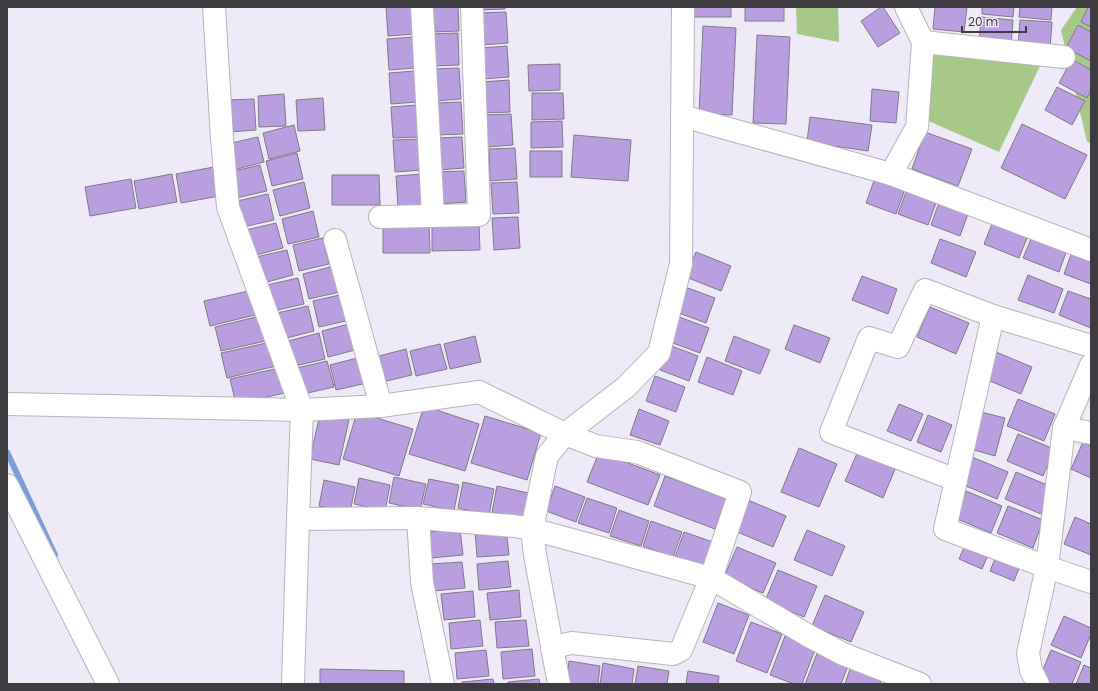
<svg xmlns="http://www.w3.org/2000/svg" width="1098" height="691" viewBox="0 0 1098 691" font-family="Poppins,sans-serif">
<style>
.green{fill:#a8c88a}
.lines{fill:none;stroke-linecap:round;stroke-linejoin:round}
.stream{stroke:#7a9ed9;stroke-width:6}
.building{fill:#b99fe0;stroke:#7e7a86}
.minor-casing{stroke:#b6b2be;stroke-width:24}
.minor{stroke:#fff;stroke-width:22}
</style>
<rect width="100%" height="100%" fill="#efeaf7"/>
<g class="green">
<path d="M796,7H838L839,42L797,34Z"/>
<path d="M1077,7H1091V143L1087,142L1061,30Z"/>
<path d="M931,49L1041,64L999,152L924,119Z"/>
</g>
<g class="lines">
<path class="stream" d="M7,452L55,555"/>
</g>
<g class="building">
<path d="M386,7H413L414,34L388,36Z"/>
<path d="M431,7H458L459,31L433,32Z"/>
<path d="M478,7H505V9L479,10Z"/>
<rect x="692" y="7" width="39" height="10"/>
<rect x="745" y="7" width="39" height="14"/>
<path d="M881,7H883L900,33L878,47L861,21Z"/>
<path d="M935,7H967L964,32L933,29Z"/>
<path d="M982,7H1014L1013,17L982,14Z"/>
<path d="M1020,7H1052L1051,20L1019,17Z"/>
<path d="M1088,7H1091V27L1081,22Z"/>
<path d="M506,12L508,43L481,45L480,13Z"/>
<path d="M981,17L1013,20L1011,46L979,44Z"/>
<path d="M1020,20L1052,22L1050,49L1018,46Z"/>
<path d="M1078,25L1091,32V61L1066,48Z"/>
<path d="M703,26L736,28L732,115L699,114Z"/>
<path d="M458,33L459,65L433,66L431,34Z"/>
<path d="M757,35L790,37L786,124L753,123Z"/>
<path d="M413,37L415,68L389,70L387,39Z"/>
<path d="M507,46L509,77L483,79L481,48Z"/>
<path d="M1072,59L1091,70V90L1087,98L1059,83Z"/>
<path d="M560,64V90L529,91L528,65Z"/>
<path d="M459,68L461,99L435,101L433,69Z"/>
<path d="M415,71L417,102L391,104L389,73Z"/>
<path d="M509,80L510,112L484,113L482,82Z"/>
<path d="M1057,87L1085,101L1072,125L1045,110Z"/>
<path d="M872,89L899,92L896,123L870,121Z"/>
<path d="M532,93H563L564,119L532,120Z"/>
<path d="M284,94L286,126L259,127L258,96Z"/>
<path d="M323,98L325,130L298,131L296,100Z"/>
<path d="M254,99L256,130L229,132L228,100Z"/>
<path d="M461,102L463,134L436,135L434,103Z"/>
<path d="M417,105L419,137L393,138L391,107Z"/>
<path d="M511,114L513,145L487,147L485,115Z"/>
<path d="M810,117L872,125L868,151L807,142Z"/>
<path d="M562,121L563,147L531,148V122Z"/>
<path d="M1022,124L1087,155L1065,199L1001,168Z"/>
<path d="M294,125L300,151L269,159L263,133Z"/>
<path d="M925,132L972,149L958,186L912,169Z"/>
<path d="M574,135L631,140L628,181L571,177Z"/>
<path d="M258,137L264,162L233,170L227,144Z"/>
<path d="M462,137L464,168L438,170L436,138Z"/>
<path d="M420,139L422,170L395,172L393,140Z"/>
<path d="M515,148L517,179L490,181L489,149Z"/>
<rect x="530" y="151" width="32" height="26"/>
<path d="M297,153L303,179L272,186L266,161Z"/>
<path d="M260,165L267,191L236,198L230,172Z"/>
<path d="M214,167L219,196L181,203L176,174Z"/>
<path d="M464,171L466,202L440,204L438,172Z"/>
<path d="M172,174L177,202L139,209L134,181Z"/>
<path d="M422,174L424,205L398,207L396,176Z"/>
<path d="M332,175H379L380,205H332Z"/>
<path d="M875,178L905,189L896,214L866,203Z"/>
<path d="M131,179L136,208L90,216L85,187Z"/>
<path d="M304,182L310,208L280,216L273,190Z"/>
<path d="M517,182L519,213L493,214L491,183Z"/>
<path d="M907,189L937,200L928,225L898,214Z"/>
<path d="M268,194L274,220L243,227L237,201Z"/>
<path d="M940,200L969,211L960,236L931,225Z"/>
<path d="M313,211L319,237L288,244L282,219Z"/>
<path d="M518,217L520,248L494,250L492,218Z"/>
<path d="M994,219L1029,233L1019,258L984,244Z"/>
<path d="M432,221H479L480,250L432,251Z"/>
<path d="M276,223L283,248L252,256L246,230Z"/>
<path d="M383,224H429L430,253H383Z"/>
<path d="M1033,234L1068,247L1059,272L1023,258Z"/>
<path d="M323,238L329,264L299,271L293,245Z"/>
<path d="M940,239L976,252L966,277L931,263Z"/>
<path d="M1073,249L1091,256V284L1064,274Z"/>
<path d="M287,250L293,275L263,283L256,257Z"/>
<path d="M696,252L731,266L721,291L686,277Z"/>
<path d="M334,266L340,292L309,299L303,274Z"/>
<path d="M1028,275L1063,289L1054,313L1018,300Z"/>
<path d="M862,276L897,289L888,314L852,300Z"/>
<path d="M298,278L304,304L273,311L267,285Z"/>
<path d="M685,287L715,298L706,323L676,312Z"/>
<path d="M253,290L259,314L210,326L204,301Z"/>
<path d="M1068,291L1091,299V328L1059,315Z"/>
<path d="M344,294L350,320L319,327L313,301Z"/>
<path d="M308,306L314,331L283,339L277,313Z"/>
<path d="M930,307L969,323L956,354L917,337Z"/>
<path d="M264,315L270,340L221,351L215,327Z"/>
<path d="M679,317L709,328L700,353L670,342Z"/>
<path d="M353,323L359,349L328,357L322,331Z"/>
<path d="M794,325L830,338L820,363L785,349Z"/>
<path d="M319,333L325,359L295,366L288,341Z"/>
<path d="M475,336L481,362L450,369L444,344Z"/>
<path d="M734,336L770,350L760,374L725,361Z"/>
<path d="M271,342L276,366L227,378L221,353Z"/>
<path d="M440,344L447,369L416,376L410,351Z"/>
<path d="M669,345L698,356L689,381L660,370Z"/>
<path d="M406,349L412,375L382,382L375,357Z"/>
<path d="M996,352L1032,367L1021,394L985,379Z"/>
<path d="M361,357L367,383L336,390L330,365Z"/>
<path d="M707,357L742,371L733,395L698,382Z"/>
<path d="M327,361L334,387L303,394L297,368Z"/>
<path d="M279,368L285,393L236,404L230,379Z"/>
<path d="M655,376L685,387L676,412L646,401Z"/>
<path d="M1018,399L1055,414L1044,441L1007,426Z"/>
<path d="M899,404L923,414L911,441L887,431Z"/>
<path d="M424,406L479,424L465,471L409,454Z"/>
<path d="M639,409L669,421L660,445L630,435Z"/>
<path d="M977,411L1005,418L995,456L967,448Z"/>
<path d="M357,412L413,429L399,476L343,459Z"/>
<path d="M320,414L349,420L339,465L310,459Z"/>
<path d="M928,415L952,425L941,452L917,442Z"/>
<path d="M485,416L541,433L527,480L471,463Z"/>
<path d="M1018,434L1054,449L1043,476L1007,461Z"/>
<path d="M1083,442L1091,446V478L1071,469Z"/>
<path d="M799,448L837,464L819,507L781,492Z"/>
<path d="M858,451L896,467L883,498L845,481Z"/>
<path d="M599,452L660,475L648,505L587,482Z"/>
<path d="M972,457L1008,472L997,499L961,484Z"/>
<path d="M1016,472L1052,487L1041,514L1005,499Z"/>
<path d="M665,476L726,499L715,529L654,506Z"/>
<path d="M394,477L426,484L420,510L389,503Z"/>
<path d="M359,478L390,485L385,511L354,504Z"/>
<path d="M429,479L459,485L454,511L423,504Z"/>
<path d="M324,480L355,487L350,513L319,506Z"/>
<path d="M463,482L494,489L489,515L458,508Z"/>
<path d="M497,486L528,493L523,519L492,512Z"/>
<path d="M555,486L585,497L576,522L546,511Z"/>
<path d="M966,491L1002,506L991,533L955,518Z"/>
<path d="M587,498L617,508L609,533L578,523Z"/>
<path d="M748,500L786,516L773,547L735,531Z"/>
<path d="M1008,506L1043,520L1033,548L997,533Z"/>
<path d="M619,510L649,521L641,546L610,536Z"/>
<path d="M1075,517L1091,524V555L1064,544Z"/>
<path d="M651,521L682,532L673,557L643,546Z"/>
<path d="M506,528L509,555L477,557L475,531Z"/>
<path d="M460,529L463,555L431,558L429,532Z"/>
<path d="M807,530L845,546L832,576L794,560Z"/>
<path d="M684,532L713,542L705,567L675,557Z"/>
<path d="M965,545L988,555L982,569L959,559Z"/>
<path d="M737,547L776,563L763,593L724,577Z"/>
<path d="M996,556L1020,566L1014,581L990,571Z"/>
<path d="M508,561L511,587L479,590L477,564Z"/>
<path d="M462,562L465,588L433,591L431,564Z"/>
<path d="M778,570L817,586L804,617L765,601Z"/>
<path d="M519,590L521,617L490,620L487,593Z"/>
<path d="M473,591L475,617L444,620L441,594Z"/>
<path d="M825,595L864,612L851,642L812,626Z"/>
<path d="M718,603L749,615L734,654L703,642Z"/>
<path d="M1064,616L1091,628V634L1081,658L1051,645Z"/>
<path d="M480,620L483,646L451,649L449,623Z"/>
<path d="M526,620L529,646L497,648L495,622Z"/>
<path d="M751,622L782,634L767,673L736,661Z"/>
<path d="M785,636L816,647L802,684H794L770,675Z"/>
<path d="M532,649L535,676L503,679L501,652Z"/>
<path d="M486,650L489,676L457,679L455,653Z"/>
<path d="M1051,650L1081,662L1072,684H1050L1039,679Z"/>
<path d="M818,651L849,663L841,684H805Z"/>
<path d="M569,661L600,666L598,684H566Z"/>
<path d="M603,663L634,669L632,684H600Z"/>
<path d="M1084,665L1091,668V684H1076Z"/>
<path d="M638,666L669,671L667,684H635Z"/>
<path d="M851,666L882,678L880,684H845Z"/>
<path d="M320,669L404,671V684H320Z"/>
<path d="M688,671L719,676L718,684H686Z"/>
<path d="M493,679L494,684H462V682Z"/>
<path d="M539,679L540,684H508V682Z"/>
</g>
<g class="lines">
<g class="minor-casing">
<g id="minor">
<path d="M214,7L222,138L228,207L302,410L298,519L293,684"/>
<path d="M422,7L433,216"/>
<path d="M906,7L923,42L1064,57"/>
<path d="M682,116L891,174L1091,250"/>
<path d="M891,174L917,127L923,42"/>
<path d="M380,217L479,215L472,7"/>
<path d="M335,240L381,406"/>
<path d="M993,316L945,529L1047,567L1091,582"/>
<path d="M7,404L302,410L381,406L479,392L565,434L596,446L637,452L740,492L711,578L681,650L673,654L572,643L552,647"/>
<path d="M1064,428L1091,433"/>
<path d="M956,480L831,432L869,338L898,347L925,290L993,316L1091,346"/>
<path d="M7,485L108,684"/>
<path d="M418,518L422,582L443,684"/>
<path d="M298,519L418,518L514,526L532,529L711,578L809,636L843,654L920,684"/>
<path d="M559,684L535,555L532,529L547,456L565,434L626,387L659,353L681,264L683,7"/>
<path d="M1038,684L1031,670L1028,653L1047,567L1064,428L1091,365"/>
</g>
</g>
<use href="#minor" class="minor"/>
</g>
<rect width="1098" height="691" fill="none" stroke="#3e3c41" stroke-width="16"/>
<path d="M962 26v6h64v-6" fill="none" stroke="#3e3c41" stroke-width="2"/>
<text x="968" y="26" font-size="12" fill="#3e3c41" stroke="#efeaf7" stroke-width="3" paint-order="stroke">20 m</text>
</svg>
